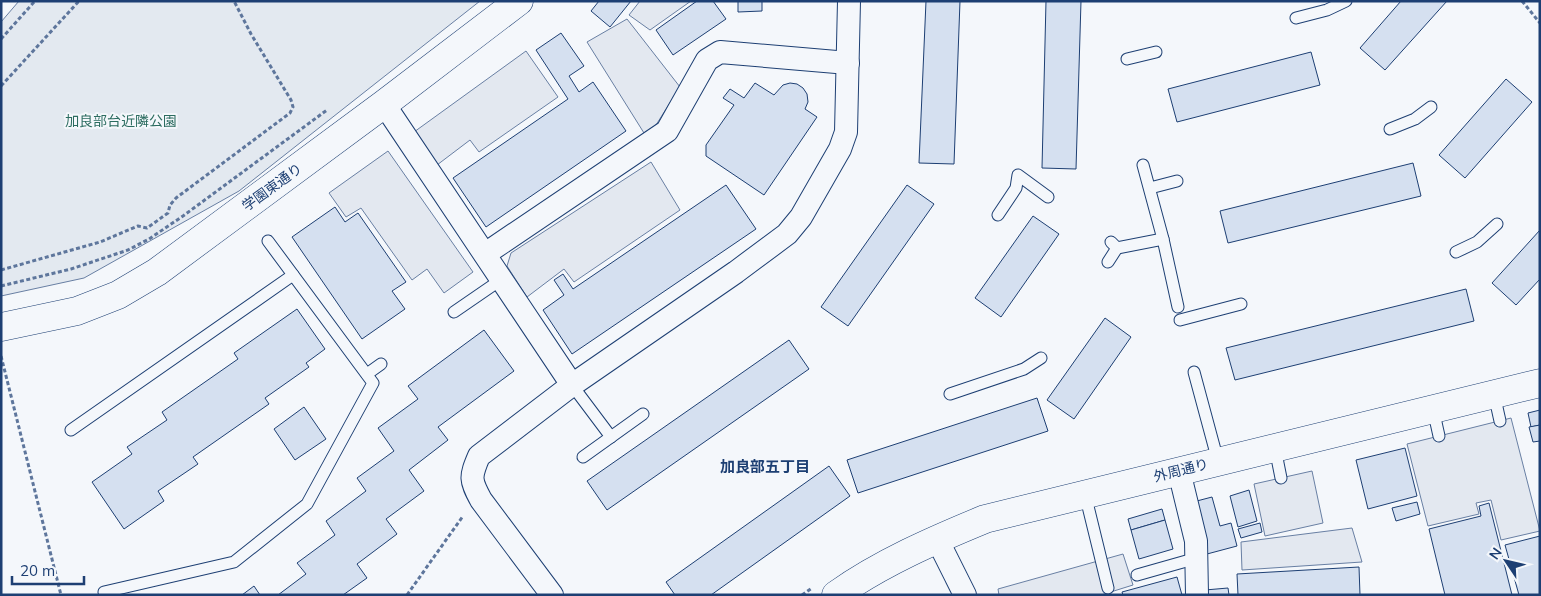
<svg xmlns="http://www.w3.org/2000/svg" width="1541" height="596" viewBox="0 0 1541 596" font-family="Mulish,'Noto Sans JP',sans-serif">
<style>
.green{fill:#e3e9f0;stroke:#687fa3}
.parking{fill:#e3e8f0;stroke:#687fa3}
.building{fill:#d5e0f0;stroke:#1d3f73}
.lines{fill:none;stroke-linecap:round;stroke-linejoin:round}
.lane-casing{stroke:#1d3f73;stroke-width:13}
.street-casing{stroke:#1d3f73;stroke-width:24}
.secondary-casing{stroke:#1d3f73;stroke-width:29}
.path{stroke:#5e769c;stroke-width:3;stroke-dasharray:4 2.5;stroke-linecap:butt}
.lane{stroke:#f4f7fb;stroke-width:11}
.street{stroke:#f4f7fb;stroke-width:22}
.secondary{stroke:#f4f7fb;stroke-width:28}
.labels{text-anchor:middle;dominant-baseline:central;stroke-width:4;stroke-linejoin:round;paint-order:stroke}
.park-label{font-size:14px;fill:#2c6c60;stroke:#f4f7fb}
.street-label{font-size:14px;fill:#1d3f73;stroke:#f4f7fb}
.neighbourhood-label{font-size:15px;font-weight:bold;fill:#1d3f73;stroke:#f4f7fb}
</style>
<rect width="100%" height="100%" fill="#f4f7fb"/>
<path class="green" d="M19,1H480L239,191L84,278L1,296V22Z"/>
<g class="parking">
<path d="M640,1H691L650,30L629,15Z"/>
<path d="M627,19L680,87L656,125L644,133L587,42Z"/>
<path d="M526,51L558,97L479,152L470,140L437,165L414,132Z"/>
<path d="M388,151L473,272L444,293L427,269L412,280L361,208L346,217L329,193Z"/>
<path d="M651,162L680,210L574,282L564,269L527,297L507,266L511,253Z"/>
<path d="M1511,418L1540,531L1501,540L1491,500L1476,503L1479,514L1428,526L1407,444Z"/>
<path d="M1312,471L1323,523L1265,536L1254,484Z"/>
<path d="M1352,528L1362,562L1242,570L1241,542Z"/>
<path d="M1123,554L1133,585L1101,595H999L998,589Z"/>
</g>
<g class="building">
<path d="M599,1H631L610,27L591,11Z"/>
<path d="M697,1H713L726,19L673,55L656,30Z"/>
<path d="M738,1H762V11L738,12Z"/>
<path d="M926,1H960L954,164L919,163Z"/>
<path d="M1046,1H1081L1076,169L1042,168Z"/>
<path d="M1401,1H1447L1385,70L1360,48Z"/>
<path d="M561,33L584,66L569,76L579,92L593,82L626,131L486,227L453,178L568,99L536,50Z"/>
<path d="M1311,52L1320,85L1177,122L1168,89Z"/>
<path d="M1506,79L1532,102L1465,178L1439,155Z"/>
<path d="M755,83L774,95L783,85L790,83L797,84L803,88L807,94L808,102L805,109L817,117L764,195L706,156V145L734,105L723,98L730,89L744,98Z"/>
<path d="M1413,163L1421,196L1228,243L1220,211Z"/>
<path d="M726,185L756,229L572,354L543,310L564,295L554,280L563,274L573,289Z"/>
<path d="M907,185L934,204L848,326L821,307Z"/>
<path d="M335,207L345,222L358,213L406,282L392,291L405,309L362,339L292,237Z"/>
<path d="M1033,216L1059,234L1001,317L975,298Z"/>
<path d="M1540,230V279L1516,305L1492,283Z"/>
<path d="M1466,289L1474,321L1235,380L1226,348Z"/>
<path d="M297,309L325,349L306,363L309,367L265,398L269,404L193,457L198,464L158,491L164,501L124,529L92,482L132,454L127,447L167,420L162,412L238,359L234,353Z"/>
<path d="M1105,318L1131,337L1074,419L1047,400Z"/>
<path d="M484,330L514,371L438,427L448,440L409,470L424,491L386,519L397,534L357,564L367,578L343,595H278L306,574L297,563L335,535L326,521L366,491L357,478L394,451L378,428L418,399L408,386Z"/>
<path d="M789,340L809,369L607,510L587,481Z"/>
<path d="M1037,398L1048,431L858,493L847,460Z"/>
<path d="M304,407L326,439L295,460L274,429Z"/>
<path d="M1540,410V425L1531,427L1528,413Z"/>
<path d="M1540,425V441L1533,442L1529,427Z"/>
<path d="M1405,448L1417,496L1368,509L1356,460Z"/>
<path d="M829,466L850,496L711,595H675L666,582Z"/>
<path d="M1249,490L1257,521L1238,527L1230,496Z"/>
<path d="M1212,497L1220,526L1231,523L1237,546L1207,554L1193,502Z"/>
<path d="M1417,502L1420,514L1396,521L1392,508Z"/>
<path d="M1489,503L1512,595H1445L1429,529L1481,516L1479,506Z"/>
<path d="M1162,509L1165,520L1131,530L1128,519Z"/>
<path d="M1165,520L1173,549L1139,559L1131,530Z"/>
<path d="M1260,523L1262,532L1241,538L1238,529Z"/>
<path d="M1540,536V595H1519L1505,545Z"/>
<path d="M1359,567L1360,595H1238L1237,574Z"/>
<path d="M1177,577L1182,595H1123L1122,592Z"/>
<path d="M254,586L260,595H242Z"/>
<path d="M1228,588L1229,595H1205V590Z"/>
</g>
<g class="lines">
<g class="lane-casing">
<g id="lane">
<path d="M1296,18L1327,10L1346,1"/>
<path d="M1127,59L1156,52"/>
<path d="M1390,129L1415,119L1431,107"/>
<path d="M1143,165L1163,239L1178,307"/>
<path d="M1150,188L1177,181"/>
<path d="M998,215L1016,188L1018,175L1048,197"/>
<path d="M1111,242L1117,248L1163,239"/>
<path d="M1456,252L1477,242L1497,224"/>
<path d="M1108,262L1117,248"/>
<path d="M454,312L502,279"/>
<path d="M1180,320L1241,304"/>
<path d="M1194,372L1218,461"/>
<path d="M367,374L381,364"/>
<path d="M572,385L611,437"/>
<path d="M950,394L1024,369L1041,358"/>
<path d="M1494,394L1500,421"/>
<path d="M1433,409L1439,436"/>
<path d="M71,430L293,275"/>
<path d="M1275,448L1281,478"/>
<path d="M583,457L643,414"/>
<path d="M1085,494L1108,588"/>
<path d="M1137,575L1197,558"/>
<path d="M104,592L234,562L307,504L373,383L268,241"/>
</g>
</g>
<g class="street-casing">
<g id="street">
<path d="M384,104L572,385"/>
<path d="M485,254L667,131L707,60L720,52L848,63"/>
<path d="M1179,471L1196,541L1197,595"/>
<path d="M937,539L965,595"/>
<path d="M552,595L481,500C470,480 470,477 479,456L572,385L736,272L787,234L801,217L840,149L846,132L849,1"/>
</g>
</g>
<g class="secondary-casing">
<g id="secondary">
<path d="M1,327L77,311L118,295L157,272L384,104L519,1"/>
<path d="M836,595C881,563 934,540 985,519L1540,383"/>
</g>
</g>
<g class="path">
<path d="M1522,1L1540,23"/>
<path d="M1,39L35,1"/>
<path d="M1,86L79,1"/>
<path d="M1,270L100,242L138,226L147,228L168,213L170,205L176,198L290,113L293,107L291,100L251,34L234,1"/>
<path d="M1,286L71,269L128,250L149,239L183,216L327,110"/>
<path d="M1,356L61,595"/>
<path d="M407,595L463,516"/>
<path d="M802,595L812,588"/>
</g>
<use href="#lane" class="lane"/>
<use href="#street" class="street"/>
<use href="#secondary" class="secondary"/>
</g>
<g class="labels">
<g class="park-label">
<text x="121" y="121">加良部台近隣公園</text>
</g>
<g class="street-label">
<text transform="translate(272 187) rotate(-36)">学園東通り</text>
<text transform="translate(1181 470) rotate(-14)">外周通り</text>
</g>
<g class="neighbourhood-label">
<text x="765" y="466">加良部五丁目</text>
</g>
</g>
<rect width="1541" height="596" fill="none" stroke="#1d3f73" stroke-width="5"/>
<g transform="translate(1506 561) rotate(305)" stroke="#f4f7fb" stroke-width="4" paint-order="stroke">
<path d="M0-4L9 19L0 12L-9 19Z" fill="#1d3f73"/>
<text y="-8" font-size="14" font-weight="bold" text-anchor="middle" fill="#1d3f73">N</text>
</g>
<path d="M12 576v8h72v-8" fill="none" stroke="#1d3f73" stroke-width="2.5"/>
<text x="20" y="576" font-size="15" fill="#1d3f73" stroke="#f4f7fb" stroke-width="4" paint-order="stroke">20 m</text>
</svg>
